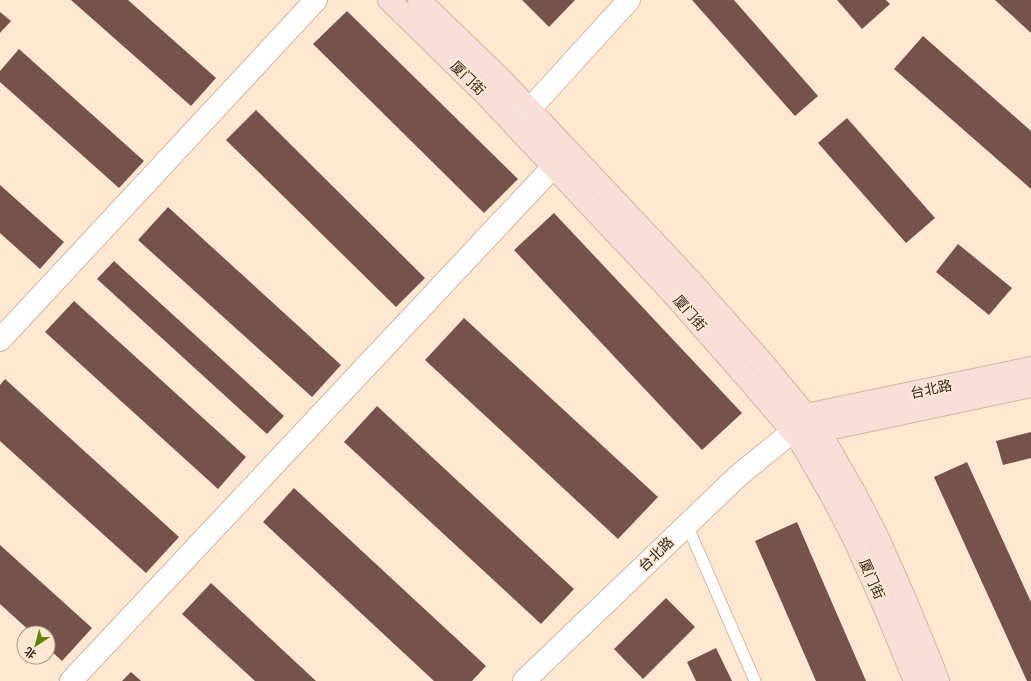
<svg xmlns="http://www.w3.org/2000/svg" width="1031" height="681" viewBox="0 0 1031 681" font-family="Raleway,'Noto Sans SC',sans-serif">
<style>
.building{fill:#76524c}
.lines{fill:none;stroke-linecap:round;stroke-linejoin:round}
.lane-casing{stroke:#d3b79b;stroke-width:13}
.street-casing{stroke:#d3b79b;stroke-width:24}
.secondary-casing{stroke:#d3b79b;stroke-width:24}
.lane{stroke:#fff;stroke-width:11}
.street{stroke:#fff;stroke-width:22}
.secondary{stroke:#f8dfd9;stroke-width:22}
.labels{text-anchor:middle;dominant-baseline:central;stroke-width:4;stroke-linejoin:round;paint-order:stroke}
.street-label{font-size:14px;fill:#30251a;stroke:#ffe8d1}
</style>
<rect width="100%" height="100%" fill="#ffe8d1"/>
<g class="building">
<path d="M71,0H128L216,78L191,106Z"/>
<path d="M522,0H575L549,27Z"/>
<path d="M692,0H734L818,96L795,116Z"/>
<path d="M837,0H886L890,4L862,29Z"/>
<path d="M995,0H1031V33Z"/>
<path d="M347,11L518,179L484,213L313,44Z"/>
<path d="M0,12L11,21L0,33Z"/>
<path d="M923,36L1031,131V189L894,69Z"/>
<path d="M19,49L144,161L119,188L0,82V71Z"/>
<path d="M256,110L425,278L396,307L226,140Z"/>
<path d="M847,118L935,218L906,243L818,143Z"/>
<path d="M0,185L64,242L40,269L0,233Z"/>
<path d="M168,207L341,365L312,397L138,240Z"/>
<path d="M554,213L742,413L702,450L514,250Z"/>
<path d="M958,244L1012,288L989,315L936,272Z"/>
<path d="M114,261L284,416L267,434L97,279Z"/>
<path d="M74,301L246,457L218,489L45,332Z"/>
<path d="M464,318L658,497L618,539L425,360Z"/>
<path d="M5,379L179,537L146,573L0,441V385Z"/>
<path d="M377,406L574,589L541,624L344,442Z"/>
<path d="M1031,432V458L1003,465L996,441Z"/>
<path d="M967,462L1031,602V681H1027L934,477Z"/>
<path d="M294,488L486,666L472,681H434L263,522Z"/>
<path d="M797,522L866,681H816L755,541Z"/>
<path d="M0,545L92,628L62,661L48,648V633H32L0,604Z"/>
<path d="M211,583L316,681H255L182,614Z"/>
<path d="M666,598L695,627L643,679L614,649Z"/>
<path d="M716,648L732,681H696L687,662Z"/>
<path d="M131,672L141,681H122Z"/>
</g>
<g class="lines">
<g class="lane-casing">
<path id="lane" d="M687,525L755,681"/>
</g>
<g class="street-casing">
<g id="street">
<path d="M512,119L529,110L629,0"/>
<path d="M0,340L316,0"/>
<path d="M71,681L553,167"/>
<path d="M524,681L739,475L792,432"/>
</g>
</g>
<g class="secondary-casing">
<g id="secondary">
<path d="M389,0L486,95L673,294L746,377L799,439L834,500L856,543L885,608L915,681"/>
<path d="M419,0L502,80L689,279L763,363L819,431L853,490L876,534L905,599L930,660L938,681"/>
<path d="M795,422L806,415L1031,368"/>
<path d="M805,436L819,431L1031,386"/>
</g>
</g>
<use href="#lane" class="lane"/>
<use href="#street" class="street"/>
<use href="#secondary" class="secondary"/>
</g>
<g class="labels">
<g class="street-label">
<text transform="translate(468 78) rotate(44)">厦门街</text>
<text transform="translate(690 313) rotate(49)">厦门街</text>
<text transform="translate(931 389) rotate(-12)">台北路</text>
<text transform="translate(656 554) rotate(-44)">台北路</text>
<text transform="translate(872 579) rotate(66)">厦门街</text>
</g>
</g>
<g transform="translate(36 645) rotate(216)"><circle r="19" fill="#ffe8d1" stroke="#ac9a88"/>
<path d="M0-3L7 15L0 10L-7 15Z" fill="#5e8406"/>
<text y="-6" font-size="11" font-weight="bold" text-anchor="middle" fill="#30251a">北</text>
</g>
</svg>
